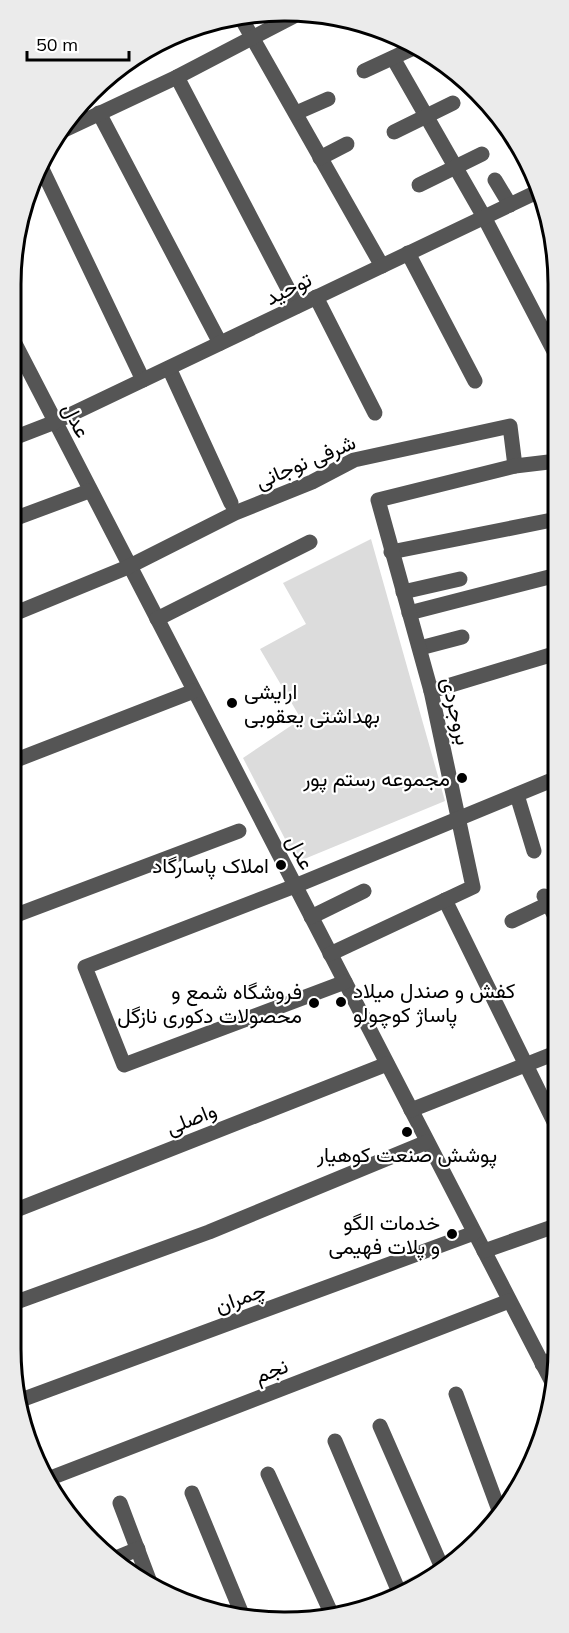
<svg xmlns="http://www.w3.org/2000/svg" width="569" height="1633" viewBox="0 0 569 1633" font-family="Mulish,Vazirmatn,sans-serif">
<style>
.green{fill:#dcdcdc}
.lines{fill:none;stroke-linecap:round;stroke-linejoin:round}
.major-casing{stroke:#dbdbdb;stroke-width:18}
.minor{stroke:#555;stroke-width:15}
.major{stroke:#000;stroke-width:15}
.poi-dot{fill:#000;stroke:#fff;stroke-width:2}
.labels{text-anchor:middle;dominant-baseline:central;stroke-width:4.5;stroke-linejoin:round;paint-order:stroke}
.street-label{font-size:21px;fill:#000;stroke:#fff}
.poi-label{font-size:21px;fill:#000;stroke:#fff;text-anchor:end}
.rim{fill:none;stroke:#000;stroke-width:3}
</style>
<rect width="100%" height="100%" fill="#fff"/>
<path class="green" d="M371,539L445,801L297,862L243,758L301,719L260,649L306,624L283,583Z"/>
<g class="lines">
<g class="major-casing">
<path id="major" d="M377,1604L440,1573"/>
</g>
<g class="minor">
<path d="M240,16L382,266"/>
<path d="M393,58L484,217L556,355"/>
<path d="M364,71L418,46"/>
<path d="M177,77L297,306"/>
<path d="M99,113L220,343"/>
<path d="M296,113L328,99"/>
<path d="M60,132L177,77L294,16"/>
<path d="M394,132L453,103"/>
<path d="M320,158L347,144"/>
<path d="M42,169L143,380"/>
<path d="M495,180L510,205"/>
<path d="M419,185L482,154"/>
<path d="M408,253L475,381"/>
<path d="M316,297L375,413"/>
<path d="M11,336L554,1386"/>
<path d="M169,368L231,503"/>
<path d="M11,439L55,422L539,191"/>
<path d="M11,520L89,491"/>
<path d="M391,552L557,519"/>
<path d="M403,592L460,579"/>
<path d="M409,613L557,575"/>
<path d="M11,615L128,567L235,513L312,482L354,460L510,426L515,466"/>
<path d="M157,619L310,542"/>
<path d="M420,648L462,637"/>
<path d="M431,691L557,653"/>
<path d="M11,762L194,691"/>
<path d="M517,795L534,851"/>
<path d="M544,896L558,922"/>
<path d="M445,900L558,1130"/>
<path d="M11,917L239,831"/>
<path d="M311,917L364,891"/>
<path d="M512,921L548,904"/>
<path d="M330,954L473,887L431,691L378,500L515,466L557,461"/>
<path d="M345,982L124,1065L85,967L295,886L557,778"/>
<path d="M411,1110L558,1052"/>
<path d="M11,1212L387,1064"/>
<path d="M484,1251L558,1225"/>
<path d="M11,1304L209,1232L427,1142"/>
<path d="M542,1364L557,1357"/>
<path d="M456,1394L500,1513"/>
<path d="M21,1400L474,1233"/>
<path d="M380,1426L443,1570"/>
<path d="M335,1441L399,1592"/>
<path d="M268,1474L332,1615"/>
<path d="M48,1479L509,1301"/>
<path d="M192,1493L244,1619"/>
<path d="M120,1503L151,1585"/>
<path d="M116,1558L138,1549"/>
</g>
<use href="#major" class="major"/>
</g>
<g class="poi-dot">
<circle cx="232" cy="703" r="6"/>
<circle cx="462" cy="778" r="6"/>
<circle cx="281" cy="865" r="6"/>
<circle cx="341" cy="1002" r="6"/>
<circle cx="314" cy="1003" r="6"/>
<circle cx="407" cy="1132" r="6"/>
<circle cx="452" cy="1234" r="6"/>
</g>
<g class="labels">
<g class="street-label">
<text transform="translate(288 288) rotate(-26)">توحید</text>
<text transform="translate(77 420) rotate(63)">عدل</text>
<text transform="translate(305 461) rotate(-23)">شرفی نوجانی</text>
<text transform="translate(457 711) rotate(77)">بروجردی</text>
<text transform="translate(301 852) rotate(63)">عدل</text>
<text transform="translate(191 1118) rotate(-22)">واصلی</text>
<text transform="translate(240 1297) rotate(-20)">چمران</text>
<text transform="translate(271 1370) rotate(-21)">نجم</text>
</g>
<g class="poi-label">
<text x="244" y="691" text-anchor="start">ارایشی<tspan x="244" dy="24">بهداشتی یعقوبی</tspan></text>
<text x="450" y="778">مجموعه رستم پور</text>
<text x="269" y="865">املاک پاسارگاد</text>
<text x="353" y="990" text-anchor="start">کفش و صندل میلاد<tspan x="353" dy="24">پاساژ کوچولو</tspan></text>
<text x="302" y="991">فروشگاه شمع و<tspan x="302" dy="24">محصولات دکوری نازگل</tspan></text>
<text x="407" y="1154" text-anchor="middle">پوشش صنعت کوهیار</text>
<text x="440" y="1222">خدمات الگو<tspan x="440" dy="24">و پلات فهیمی</tspan></text>
</g>
</g>
<path d="M0 0H569V1633H0ZM284 21H285A263 263 0 0 1 548 284V1349A263 263 0 0 1 285 1612H284A263 263 0 0 1 21 1349V284A263 263 0 0 1 284 21Z" fill="#ebebeb" fill-rule="evenodd"/>
<path class="rim" d="M284 21H285A263 263 0 0 1 548 284V1349A263 263 0 0 1 285 1612H284A263 263 0 0 1 21 1349V284A263 263 0 0 1 284 21Z"/>
<path d="M27 51v9h102v-9" fill="none" stroke="#000000" stroke-width="3"/>
<text x="36" y="51" font-size="18" fill="#000000" stroke="#ffffff" stroke-width="4.5" paint-order="stroke">50 m</text>
</svg>
